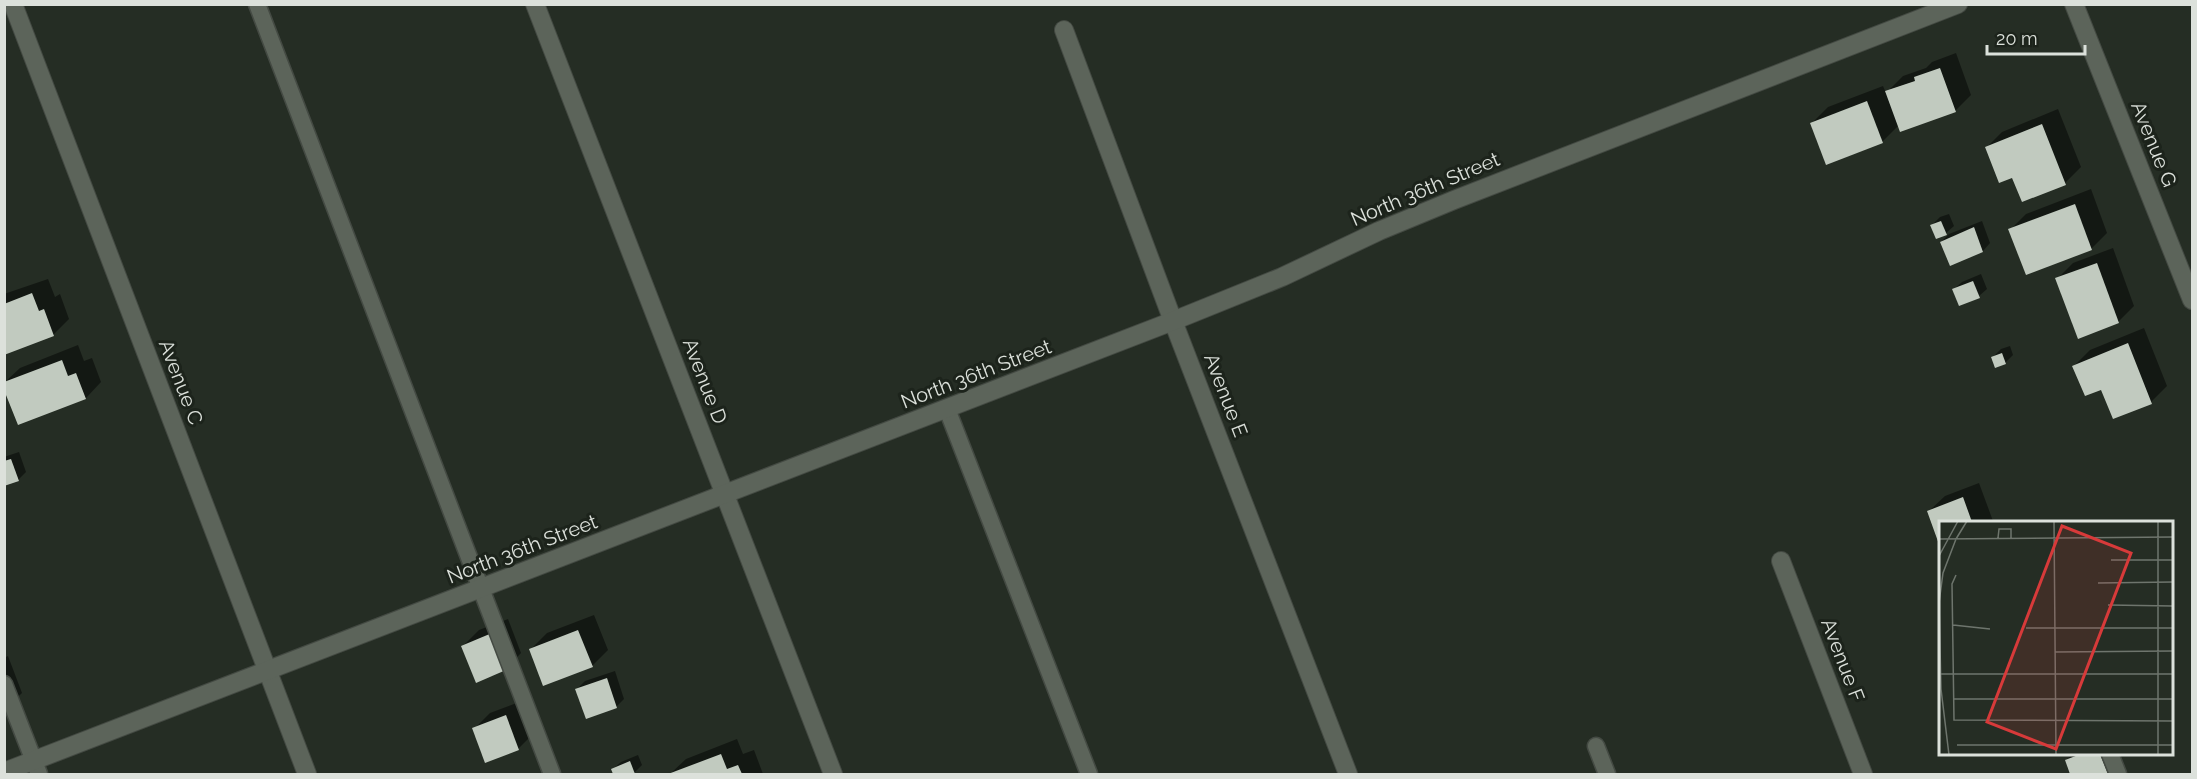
<svg xmlns="http://www.w3.org/2000/svg" width="2197" height="779" viewBox="0 0 2197 779" font-family="Raleway,sans-serif">
<style>
.shadow{fill:#0007}
.building{fill:#c1cabf}
.lines{fill:none;stroke-linecap:round;stroke-linejoin:round}
.lane-casing{stroke:#444a43;stroke-width:19}
.street-casing{stroke:#444a43;stroke-width:20}
.secondary-casing{stroke:#444a43;stroke-width:20}
.lane{stroke:#5c645a;stroke-width:16}
.street{stroke:#5c645a;stroke-width:18}
.secondary{stroke:#5c645a;stroke-width:18}
.labels{text-anchor:middle;dominant-baseline:central;stroke-width:6;stroke-linejoin:round;paint-order:stroke}
.street-label{font-size:20px;fill:#dce1db;stroke:#1c231b}
.inset-road{fill:none;stroke:#6e756d;stroke-width:1.5}
.view{fill:#d73a3a;fill-opacity:0.15;stroke:#d73a3a;stroke-width:3}
.inset-edge{fill:none;stroke:#dce1db;stroke-width:3}
</style>
<rect width="100%" height="100%" fill="#252d24"/>
<g class="shadow">
<path d="M1956,53L1971,95L1955,111L1899,125L1882,142L1812,123L1828,107L1883,86L1886,93L1903,76L1926,68L1932,62Z"/>
<path d="M2058,109L2081,167L2065,183L2013,176L1986,148L2002,132Z"/>
<path d="M2091,189L2107,233L2091,249L2010,230L2026,214Z"/>
<path d="M1949,214L1954,226L1946,233L1932,225L1940,217Z"/>
<path d="M1982,221L1990,243L1983,251L1941,242L1949,234Z"/>
<path d="M2113,248L2134,306L2118,322L2057,279L2073,263Z"/>
<path d="M1981,274L1987,289L1979,296L1954,289L1962,282Z"/>
<path d="M48,279L55,297L60,294L69,319L53,335L4,353V294Z"/>
<path d="M2144,328L2167,386L2151,402L2114,417L2102,388L2074,366L2090,350Z"/>
<path d="M78,345L84,361L92,358L101,382L86,398L4,383L20,368Z"/>
<path d="M2010,346L2013,355L2005,363L1993,357L2001,349Z"/>
<path d="M19,452L26,472L18,480L4,485V457Z"/>
<path d="M1979,483L1993,521L1992,522H1940V543L1929,511L1945,496Z"/>
<path d="M594,615L608,650L592,666L531,649L547,633Z"/>
<path d="M508,619L521,653L506,669L463,646L479,630Z"/>
<path d="M8,656L22,693L4,710V658Z"/>
<path d="M615,671L624,699L616,707L577,689L585,681Z"/>
<path d="M522,701L534,733L518,749L474,729L490,713Z"/>
<path d="M737,739L743,754L754,750L763,774H670L686,759Z"/>
<path d="M2073,754H2111L2115,766L2106,774H2072L2066,760Z"/>
<path d="M638,755L642,765L634,773L615,774L613,769L621,762Z"/>
</g>
<g class="building">
<path d="M1940,68L1956,112L1900,132L1885,91L1915,81L1914,77Z"/>
<path d="M1867,101L1883,143L1826,165L1810,123Z"/>
<path d="M2042,124L2066,185L2022,202L2012,178L1999,183L1985,147Z"/>
<path d="M2075,204L2092,250L2026,275L2008,229Z"/>
<path d="M1941,221L1947,235L1936,239L1930,225Z"/>
<path d="M1974,227L1983,252L1950,266L1940,242Z"/>
<path d="M2097,263L2119,323L2078,339L2055,278Z"/>
<path d="M1973,281L1980,298L1959,306L1952,289Z"/>
<path d="M32,293L39,311L44,309L54,336L4,355V304Z"/>
<path d="M2128,343L2152,404L2113,419L2101,390L2085,396L2072,366Z"/>
<path d="M2002,353L2006,364L1995,368L1991,357Z"/>
<path d="M62,360L68,376L76,373L86,399L18,425L4,390V382Z"/>
<path d="M11,459L19,481L4,486V461Z"/>
<path d="M1963,497L1972,522H1940V547L1927,511Z"/>
<path d="M578,630L593,667L543,686L529,649Z"/>
<path d="M492,633L506,670L476,683L461,646Z"/>
<path d="M607,678L617,708L586,719L575,689Z"/>
<path d="M506,715L519,750L485,763L472,728Z"/>
<path d="M721,754L727,769L738,765L742,774H668Z"/>
<path d="M2081,754H2100L2108,774H2070L2065,760Z"/>
<path d="M630,761L635,774H613L611,769Z"/>
</g>
<g class="lines">
<g class="lane-casing">
<g id="lane">
<path d="M257,4L552,774"/>
<path d="M947,409L1089,774"/>
<path d="M4,684L39,774"/>
<path d="M1596,746L1607,774"/>
<path d="M2110,754L2118,774"/>
</g>
</g>
<g class="street-casing">
<g id="street">
<path d="M13,4L307,774"/>
<path d="M535,4L833,774"/>
<path d="M1064,30L1173,321L1348,774"/>
<path d="M1781,561L1863,774"/>
<path d="M4,772L1173,321L1282,277L1379,231L1454,200L1958,4"/>
</g>
</g>
<g class="secondary-casing">
<path id="secondary" d="M2074,4L2192,300"/>
</g>
<use href="#lane" class="lane"/>
<use href="#street" class="street"/>
<use href="#secondary" class="secondary"/>
</g>
<g class="labels">
<g class="street-label">
<text transform="translate(2154 144) rotate(68)">Avenue G</text>
<text transform="translate(1425 189) rotate(-23)">North 36th Street</text>
<text transform="translate(976 374) rotate(-21)">North 36th Street</text>
<text transform="translate(705 381) rotate(69)">Avenue D</text>
<text transform="translate(181 382) rotate(69)">Avenue C</text>
<text transform="translate(1226 395) rotate(69)">Avenue E</text>
<text transform="translate(522 549) rotate(-21)">North 36th Street</text>
<text transform="translate(1843 660) rotate(69)">Avenue F</text>
</g>
</g>
<g transform="translate(1939 521)">
<rect width="234" height="234" fill="#252d24"/>
<path class="inset-road" d="M115,0L117,234M59,17L60,8H72V17M0,18L234,16M17,18L28,0M0,35L19,0M172,39H234M17,54L13,63L15,199L234,200M159,62L234,61M169,84L234,85M14,104L51,108M87,107H234M116,131L234,130M2,153H234M14,178H234M18,224H234M10,234L2,168L0,82L4,52L17,18M219,234V0"/>
<path class="view" d="M123,5L192,32L117,228L48,201Z"/>
<rect width="234" height="234" class="inset-edge"/>
</g>
<rect width="2197" height="779" fill="none" stroke="#dce1db" stroke-width="12"/>
<path d="M1987 45v9h98v-9" fill="none" stroke="#dce1db" stroke-width="3"/>
<text x="1996" y="45" font-size="18" fill="#dce1db" stroke="#1c231b" stroke-width="4.5" paint-order="stroke">20 m</text>
</svg>
